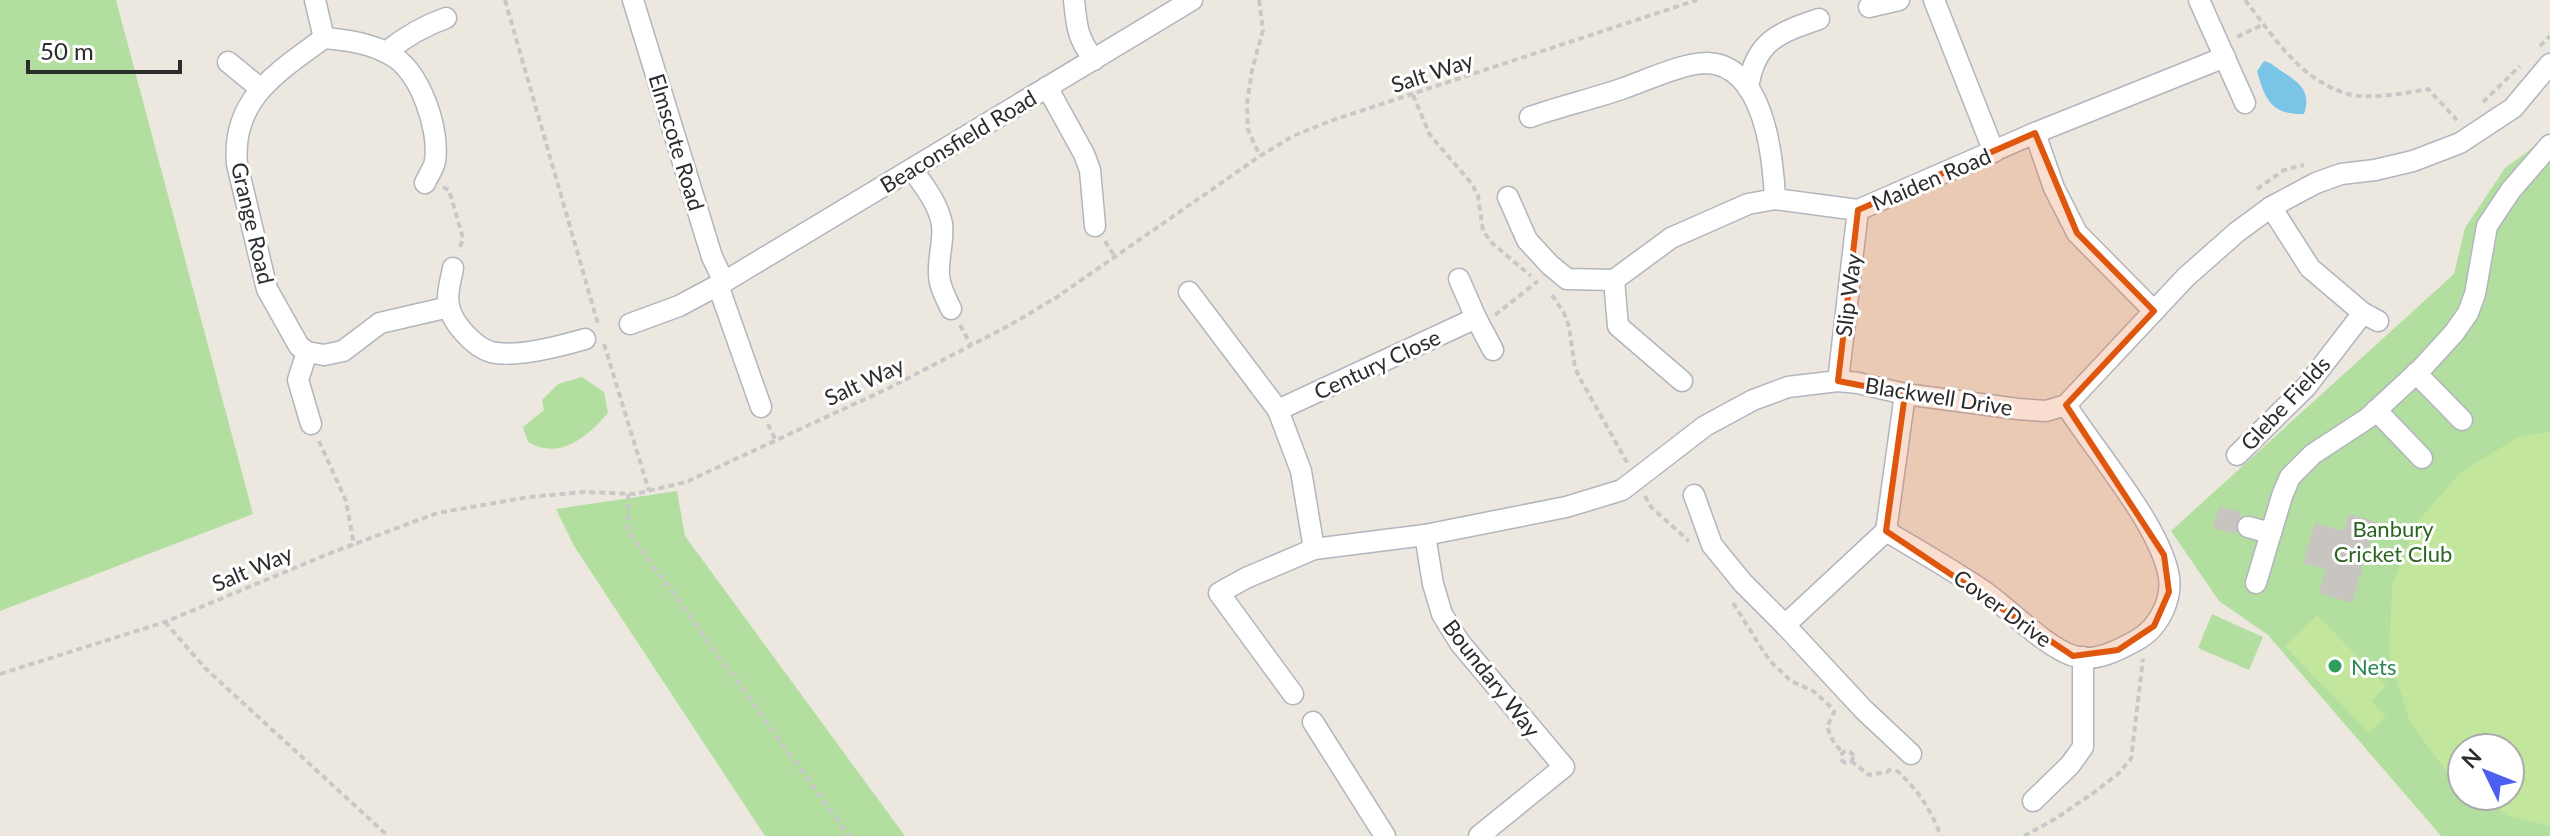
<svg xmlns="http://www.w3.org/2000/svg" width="2550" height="836" viewBox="0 0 2550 836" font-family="Lato,sans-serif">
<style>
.green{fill:#b2dfa0;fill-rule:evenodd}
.pitch{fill:#c2e69c}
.water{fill:#7ac4e7}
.building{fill:#c8c4bf}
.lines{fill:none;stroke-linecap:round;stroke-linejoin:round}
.minor-casing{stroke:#b3b5be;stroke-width:23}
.path{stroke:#c8c8c8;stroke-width:4;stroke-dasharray:6 4;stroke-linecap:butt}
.minor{stroke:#fff;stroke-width:20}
.marked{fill:#df570e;fill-opacity:0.2;stroke:#df570e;stroke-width:6;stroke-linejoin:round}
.leisure-dot{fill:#2e9e5b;stroke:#fff;stroke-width:3}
.labels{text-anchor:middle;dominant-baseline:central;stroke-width:6;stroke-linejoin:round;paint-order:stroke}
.street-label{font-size:22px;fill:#2c2c2c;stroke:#fff}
.park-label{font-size:22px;fill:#2a6520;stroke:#fff}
.leisure-label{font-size:22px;fill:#27864d;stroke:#fff;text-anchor:start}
</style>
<rect width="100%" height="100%" fill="#ede8df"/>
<g class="green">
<path d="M0,0H116L253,514L0,611Z"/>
<path d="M2550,135V836H2441L2268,635L2219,601L2171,531L2454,274L2465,228L2505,168ZM2462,748H2510V796H2462Z"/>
<path d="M582,377L604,392L608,413C588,436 560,461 528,442L523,427L544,410L542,400L558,384Z"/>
<path d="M677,491L685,536L905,836H765L574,546L556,509Z"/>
<path d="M2212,614L2263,637L2249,670L2198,648Z"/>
</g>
<g class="pitch">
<path d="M2550,431V826L2509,816L2479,796H2510V748H2462V785L2451,778L2410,722L2389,655L2392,586L2418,521L2461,472L2517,438Z"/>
<path d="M2317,615L2386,686L2371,701L2386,717L2369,733L2285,646Z"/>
</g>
<path class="water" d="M2264,61L2270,63C2291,79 2314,85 2304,114C2272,115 2265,100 2257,71Z"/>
<g class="building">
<path d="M2219,507L2241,512L2235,534L2213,528Z"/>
<path d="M2349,514L2376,522L2352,603L2319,593L2326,569L2303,563L2315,523L2344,531Z"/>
</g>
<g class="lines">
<g class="minor-casing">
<g id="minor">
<path d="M315,0L324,38"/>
<path d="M633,0L712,257L724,282"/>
<path d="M1074,0C1077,28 1077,37 1094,60"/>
<path d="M1934,0L1994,152"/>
<path d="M2199,0L2245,103"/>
<path d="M1869,7L1899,0"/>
<path d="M386,52C405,37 423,26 446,18"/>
<path d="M228,62L261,89"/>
<path d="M1047,87L1084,154L1090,170L1095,226"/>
<path d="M1748,88C1755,41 1778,33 1819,19"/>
<path d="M1530,117C1561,106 1593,99 1624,88C1647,80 1683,63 1707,63C1764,65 1773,156 1775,199"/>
<path d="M2035,133L2054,188L2077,233L2154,311"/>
<path d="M912,169C924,186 938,203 942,224C944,241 938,257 939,274C939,286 946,298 951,309"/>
<path d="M425,183C428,176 434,168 435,161C440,129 420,71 391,55C370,43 347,40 324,38C278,72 231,99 237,164L267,289L299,346L307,352L324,355L343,351L380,323L449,307"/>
<path d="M1508,197L1527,240L1550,265L1567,279L1614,280L1671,238L1748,204L1775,199L1858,210L2035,133L2225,57"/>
<path d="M2271,207L2310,268L2363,313L2378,321"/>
<path d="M453,268C451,280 446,294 449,306C452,323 474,347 491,352C515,358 561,346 585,339"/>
<path d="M1459,279L1476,318L1493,350"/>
<path d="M1614,280L1618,326L1682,381"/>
<path d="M718,285L761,407"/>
<path d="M1189,292L1278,410L1301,471L1314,549"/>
<path d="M630,324L679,306L724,282L1192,0"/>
<path d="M307,352L298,380L311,424"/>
<path d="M2416,373L2462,420"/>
<path d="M1838,381L1858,210"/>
<path d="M1278,410L1476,318"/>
<path d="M2376,410L2422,458"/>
<path d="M2237,455L2306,387L2363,313"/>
<path d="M1694,495L1712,545L1743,583L1785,625L1886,531L1905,394"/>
<path d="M2248,527L2271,533"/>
<path d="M1886,531C1919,551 1953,570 1985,592C2008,608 2048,649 2074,656C2095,663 2119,650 2137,640C2160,627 2174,597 2168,572C2157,522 2095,451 2066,405"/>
<path d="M1425,535L1433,584L1442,614L1460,643L1564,767L1479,836"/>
<path d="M2256,583L2282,496L2290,477L2313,454L2368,418L2422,368L2454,333L2468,313L2475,294L2487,226L2511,190L2550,145"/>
<path d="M1785,625L1864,710L1911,754"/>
<path d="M1293,694L1219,593L1246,578L1314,549L1425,535L1566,507L1622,490L1705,426L1753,400L1788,387L1838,381L1858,383L1905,394L2018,409L2046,411L2066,405L2186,277L2237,232L2271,207L2316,183L2341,174L2375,170L2413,161L2460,143L2513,108L2550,64"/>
<path d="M1313,722L1385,836"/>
<path d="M2033,801L2070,765L2083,747V657"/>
</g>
</g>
<g class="path">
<path d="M505,0L598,324"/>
<path d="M1259,0L1263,30L1252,70L1247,104L1248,130L1260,156"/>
<path d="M2245,0C2274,37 2300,80 2348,94C2367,100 2407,93 2428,89L2457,120"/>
<path d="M2237,37L2264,24"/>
<path d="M2540,46L2550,36"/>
<path d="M1413,95L1430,135L1472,184L1478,196L1483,231L1492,243L1531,276"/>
<path d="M2483,102L2520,66"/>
<path d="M443,187L449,190L463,238L459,251"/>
<path d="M2257,189L2284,170L2304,165"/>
<path d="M1105,241L1115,257"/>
<path d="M1552,295L1564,313L1569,327L1575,368L1582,382L1628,464"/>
<path d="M1495,315L1538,281"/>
<path d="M960,325L971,345"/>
<path d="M604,344L649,491"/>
<path d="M768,424L775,439"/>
<path d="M319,441L346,501L354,545"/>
<path d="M628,494V531L849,836"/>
<path d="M1645,496L1651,507L1689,541"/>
<path d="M1733,603L1769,660L1791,681L1813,691L1832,708"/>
<path d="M165,622L205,668L388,836"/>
<path d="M0,674L165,622L328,554L437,513L529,497L584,492L635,494L686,482L891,387L1010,325L1057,297L1260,156L1293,136L1330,121L1697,0"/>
<path d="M1835,710L1827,727L1834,743L1843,753"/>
<circle cx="1847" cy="757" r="6"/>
<path d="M1851,761L1869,775L1887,772L1893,767"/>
<path d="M1896,770C1918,790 1930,808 1941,836"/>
<path d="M2024,836L2055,819L2096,791L2118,774L2131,759L2143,659"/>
</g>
<use href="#minor" class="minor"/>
</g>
<path class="marked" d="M2035,133L2077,233L2154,311L2066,405L2164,555L2169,592L2154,626L2118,650L2073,656L1886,531L1905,394L1838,381L1858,210Z"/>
<circle class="leisure-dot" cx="2335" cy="666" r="8"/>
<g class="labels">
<g class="street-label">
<text transform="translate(1432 72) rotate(-18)">Salt Way</text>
<text transform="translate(958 141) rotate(-31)">Beaconsfield Road</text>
<text transform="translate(677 142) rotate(73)">Elmscote Road</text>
<text transform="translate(1931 179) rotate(-23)">Maiden Road</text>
<text transform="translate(253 223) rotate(77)">Grange Road</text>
<text transform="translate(1848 295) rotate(-83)">Slip Way</text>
<text transform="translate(1377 364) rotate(-25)">Century Close</text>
<text transform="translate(864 381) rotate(-25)">Salt Way</text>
<text transform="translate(1939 396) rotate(9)">Blackwell Drive</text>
<text transform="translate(2285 403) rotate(-47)">Glebe Fields</text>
<text transform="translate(252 568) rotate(-23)">Salt Way</text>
<text transform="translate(2003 608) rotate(36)">Cover Drive</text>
<text transform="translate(1492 678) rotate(52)">Boundary Way</text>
</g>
<g class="park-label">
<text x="2393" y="528">Banbury<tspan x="2393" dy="25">Cricket Club</tspan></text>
</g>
<g class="leisure-label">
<text x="2351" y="666">Nets</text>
</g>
</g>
<g transform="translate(2486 772) rotate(313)"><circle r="38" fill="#ffffff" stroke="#ababab" stroke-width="2"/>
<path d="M0-6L14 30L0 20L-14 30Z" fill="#4b60ee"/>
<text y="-12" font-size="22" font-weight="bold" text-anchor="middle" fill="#2c2c2c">N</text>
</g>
<path d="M28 60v12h152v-12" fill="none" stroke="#2c2c2c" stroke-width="4"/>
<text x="40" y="60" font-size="24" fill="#2c2c2c" stroke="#ffffff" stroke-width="6" paint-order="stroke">50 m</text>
</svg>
